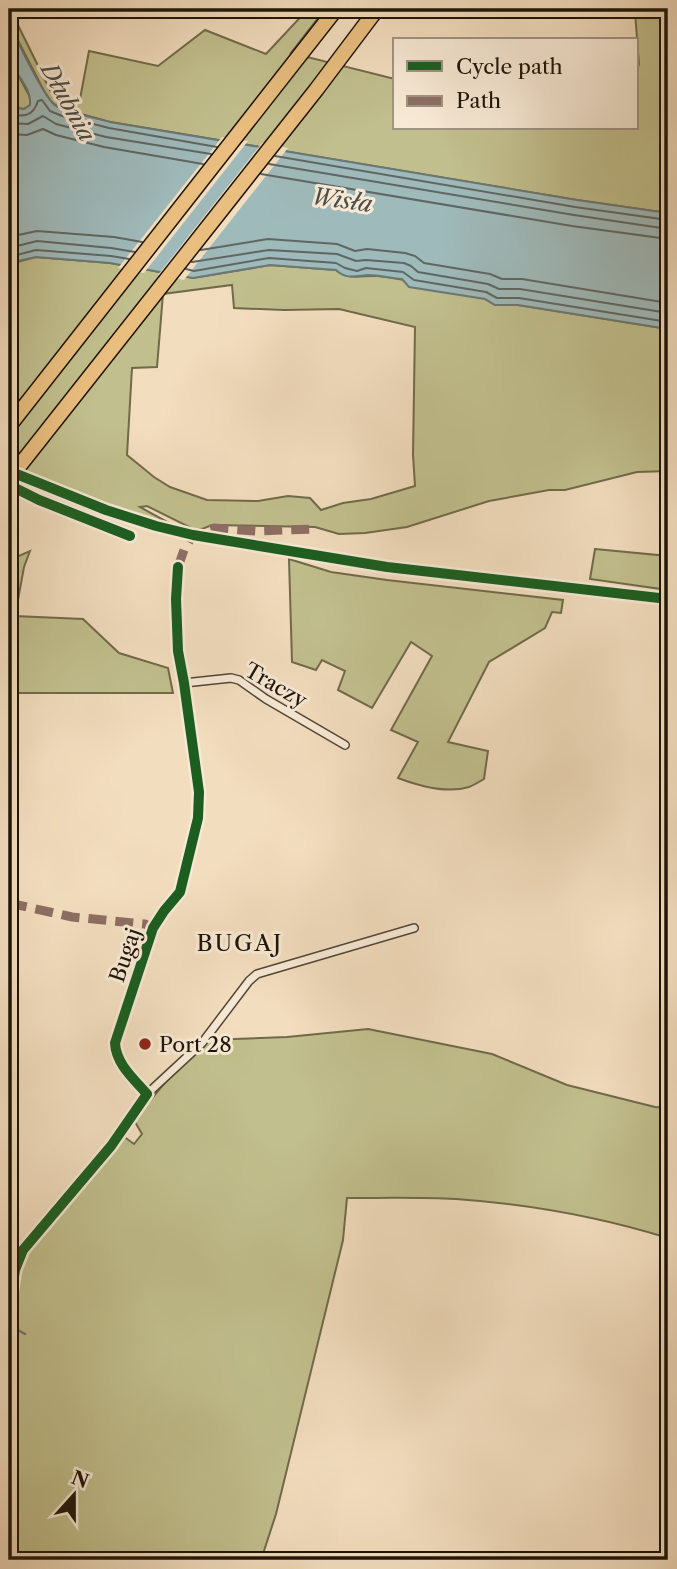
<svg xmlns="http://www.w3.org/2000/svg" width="677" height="1569" viewBox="0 0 677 1569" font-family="'Libre Caslon Text',serif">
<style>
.green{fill:#c1bf8d;stroke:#706a4a;stroke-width:2;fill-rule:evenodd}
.water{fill:#9fbabb;stroke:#6b7873;stroke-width:2}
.pier{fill:#f2ddbe}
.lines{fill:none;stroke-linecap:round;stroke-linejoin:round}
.shore{stroke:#5e6762;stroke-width:2}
.stream{stroke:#6b7873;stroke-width:2.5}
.minor-casing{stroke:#534636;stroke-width:10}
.motorway-casing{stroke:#1e1408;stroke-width:17}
.minor{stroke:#f7e9d5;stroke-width:7}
.motorway{stroke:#e9be7f;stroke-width:14}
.quiet{stroke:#8d6e63;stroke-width:9;stroke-dasharray:18 9;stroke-linecap:butt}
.cycleway-casing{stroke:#f7e9d5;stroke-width:15}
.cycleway{stroke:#1b5e20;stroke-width:10}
.poi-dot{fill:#8f2418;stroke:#f7e9d5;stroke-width:2.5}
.labels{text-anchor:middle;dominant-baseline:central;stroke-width:6;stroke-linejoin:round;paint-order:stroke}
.street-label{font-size:21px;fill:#1e1408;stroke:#f7e9d5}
.poi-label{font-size:21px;fill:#1e1408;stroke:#f7e9d5;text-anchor:start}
.water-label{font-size:23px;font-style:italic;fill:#4b4e47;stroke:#f7e9d5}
.neighbourhood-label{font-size:23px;letter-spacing:2px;fill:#1e1408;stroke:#f7e9d5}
</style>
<rect width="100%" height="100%" fill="#f2ddbe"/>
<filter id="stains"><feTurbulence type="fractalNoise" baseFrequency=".00286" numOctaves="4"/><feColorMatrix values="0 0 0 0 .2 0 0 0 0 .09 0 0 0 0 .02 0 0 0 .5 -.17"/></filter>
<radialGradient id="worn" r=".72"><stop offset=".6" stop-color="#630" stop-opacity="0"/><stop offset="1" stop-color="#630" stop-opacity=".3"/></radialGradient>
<g class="green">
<path d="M9,9H10L51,92C60,104 67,102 80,99L89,51L158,66L205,30L266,54L308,9H325L291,53L395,79V128H637V71L639,64L635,12L620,9H668V213L577,200L110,122L63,109L52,103L44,91L9,23Z"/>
<path d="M9,58L30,97V105L24,109L9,107Z"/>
<path d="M36,257L110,263L193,278L270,265L336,270C348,281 363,275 377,276C414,280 449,290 485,299L495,305H518L668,329V471L637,472L565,490H549L489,501L407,527L365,533L339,534L315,527L212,525L197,531L147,506L140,507L178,528L124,514L75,496L9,465V264ZM232,285L234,308L284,310L339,309L415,327L413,455L415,486L371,499L343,503L321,510L310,498L288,496L258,501L207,500L170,487L154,477L127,455L132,368L157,367L163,294Z"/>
<path d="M595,549L668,556V590L590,579Z"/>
<path d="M30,551L24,567L15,616L83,619L119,653L168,668L173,693H9V564L14,558Z"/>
<path d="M289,559L331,572L387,580L563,600L561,613L552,612L545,628L489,662L448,742L488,751L484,779C479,782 474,785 469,787C446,794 419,786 398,778L418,742L391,730L432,656L411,642L372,708L338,690L345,671L322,660L316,670L292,662Z"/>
<path d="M368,1029L492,1054L567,1085L655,1107L668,1108V1238C600,1217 527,1204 456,1199C420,1197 383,1198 347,1198L343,1240L276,1514L261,1560H9V1321L13,1311L20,1267L26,1250L123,1136L134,1144L142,1134L135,1122C157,1089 178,1068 206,1040L287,1037Z"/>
</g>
<path class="water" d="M9,23C17,40 44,98 56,106C65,112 97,118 110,122L577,200L668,213V329L518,305H495L485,299L409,287L402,279C391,278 379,275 368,275C356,276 347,280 336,270L270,265L193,278L110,263L36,257L9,263V107L24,109L30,105C32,87 14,74 9,58C6,48 9,34 9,23Z"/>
<g class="pier">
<path d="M222,137L248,141L144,273L118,268Z"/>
<path d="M262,143L288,148L184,280L158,275Z"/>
</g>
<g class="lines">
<g class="shore">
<path d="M9,114C23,117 33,117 38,101L42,100L50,111L62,116L109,128L217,147"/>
<path d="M9,123L28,124L43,116L56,124L106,137L211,154"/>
<path d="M9,134L27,135L43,129L56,135L104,147L203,164"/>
<path d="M275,156L575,207L668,220"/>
<path d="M269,164L574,215L668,229"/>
<path d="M261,174L572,226L668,239"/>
<path d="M9,237L37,231L114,237L142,242"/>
<path d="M9,248L37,241L111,248L135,252"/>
<path d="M201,250L268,239L337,244L355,251L367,249L405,253L415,256L424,263L490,274L502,279H522L668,303"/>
<path d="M9,257L36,250L111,256L129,259"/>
<path d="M192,262L269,250L337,254L356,261L366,260L404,263L411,266L418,272L488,284L499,289H520L668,313"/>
<path d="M186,269L194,271L269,258L336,263L345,268L357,271L366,268L403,272L414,280L486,292L497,298H519L668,322"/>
</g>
<path class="stream" d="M9,1325L25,1334"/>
<g class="minor-casing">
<g id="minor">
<path d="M9,485L39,500L130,536"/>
<path d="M184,683L231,678L239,680L266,699L345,745"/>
<path d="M147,1094L202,1043L249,981L257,974L414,928"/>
<path d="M9,1309L15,1270L23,1250L111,1146L147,1094C134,1079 116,1064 115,1043L153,928L164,911L180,892L198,818L199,792L184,683L178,651L176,599L178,567"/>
</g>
</g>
<g class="motorway-casing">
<g id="motorway">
<path d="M9,426L336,9"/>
<path d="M9,479L316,90L377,9"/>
</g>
</g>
<use href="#minor" class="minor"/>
<use href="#motorway" class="motorway"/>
<g class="quiet">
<path d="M178,567L184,550L193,535L214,528L256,531L313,529"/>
<path d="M9,903L72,917L145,924L153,928"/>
</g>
<g class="cycleway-casing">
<g id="cycleway">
<path d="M9,471L106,510L156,526L193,535L387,567L668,599"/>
<path d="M9,485L39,500L130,536"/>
<path d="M9,1309L15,1270L23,1250L111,1146L147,1094C134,1079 116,1064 115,1043L153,928L164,911L180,892L198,818L199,792L184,683L178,651L176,599L178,567"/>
</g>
</g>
<use href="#cycleway" class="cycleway"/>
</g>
<circle class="poi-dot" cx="145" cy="1044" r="7"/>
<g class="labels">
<g class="street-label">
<text transform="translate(276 685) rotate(30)">Traczy</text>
<text transform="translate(125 955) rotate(-71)">Bugaj</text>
</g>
<g class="poi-label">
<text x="159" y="1044">Port 28</text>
</g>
<g class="water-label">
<text transform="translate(68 102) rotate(61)">Dłubnia</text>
<text transform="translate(342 200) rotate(8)">Wisła</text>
</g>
<g class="neighbourhood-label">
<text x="240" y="943">BUGAJ</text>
</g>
</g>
<rect width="677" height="1569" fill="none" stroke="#f2ddbe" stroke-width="35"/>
<rect x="10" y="10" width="656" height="1548" fill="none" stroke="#1e1408" stroke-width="3.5"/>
<rect x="18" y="18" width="642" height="1534" fill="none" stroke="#1e1408" stroke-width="2"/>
<rect x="393" y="38" width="245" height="91" fill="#f7e9d5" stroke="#a09483" stroke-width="2"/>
<rect x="407" y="61" width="35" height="10" fill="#1b5e20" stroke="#a09483" stroke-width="2"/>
<text x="456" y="74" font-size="21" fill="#1e1408">Cycle path</text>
<rect x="407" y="96" width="35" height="10" fill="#8d6e63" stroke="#a09483" stroke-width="2"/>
<text x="456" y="108" font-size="21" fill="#1e1408">Path</text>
<g transform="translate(74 1495) rotate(21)" stroke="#f7e9d5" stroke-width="5" paint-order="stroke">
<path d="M0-5L12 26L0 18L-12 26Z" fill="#1e1408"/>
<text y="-10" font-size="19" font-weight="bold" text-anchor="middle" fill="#1e1408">N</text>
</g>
<rect width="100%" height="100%" filter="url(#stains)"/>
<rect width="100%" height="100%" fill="url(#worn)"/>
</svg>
